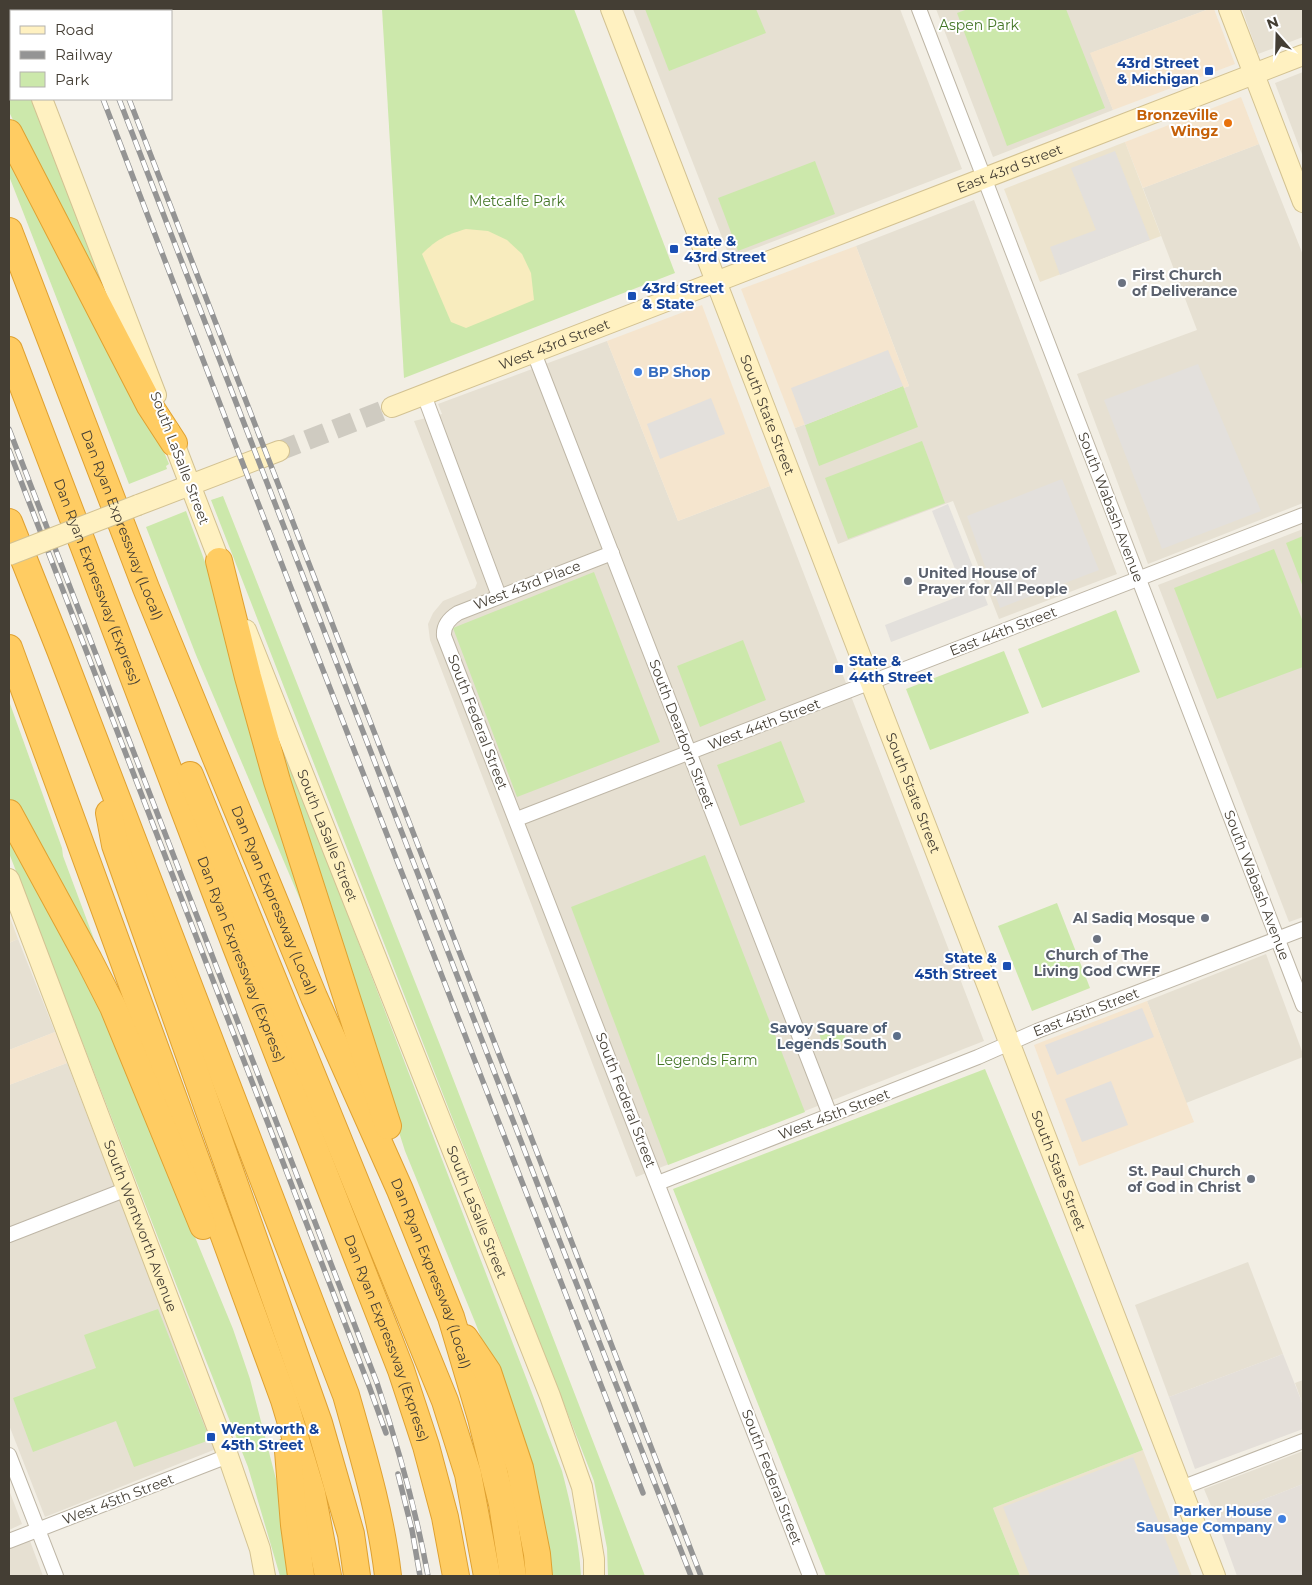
<svg xmlns="http://www.w3.org/2000/svg" width="1312" height="1585" viewBox="0 0 1312 1585" font-family="Montserrat,sans-serif">
<style>
.residential{fill:#e6e0d2}
.commercial{fill:#f5e5ce}
.industrial{fill:#e4dfd9}
.education{fill:#ece3cd}
.green{fill:#cce8ab}
.sand{fill:#f8ecbe}
.parking{fill:#e3e0dc}
.lines{fill:none;stroke-linecap:round;stroke-linejoin:round}
.secondary-tunnel{stroke:#cfcbc1;stroke-width:20;stroke-dasharray:20 10;stroke-linecap:butt}
.street-casing{stroke:#beb6a6;stroke-width:16}
.secondary-casing{stroke:#d3c292;stroke-width:22}
.highway-casing{stroke:#dfa131;stroke-width:28}
.street{stroke:#fff;stroke-width:14}
.secondary{stroke:#fff1c1;stroke-width:20}
.highway{stroke:#ffcc62;stroke-width:26}
.rail-casing{stroke:#949494;stroke-width:5.5}
.rail{stroke:#fff;stroke-width:4;stroke-dasharray:11;stroke-linecap:butt}
.secondary-bridge-casing{stroke:#d3c292;stroke-width:22;stroke-linecap:butt}
.secondary-bridge{stroke:#fff1c1;stroke-width:20}
.transit-dot{fill:#1a4fb4;stroke:#fff;stroke-width:2}
.food-dot{fill:#e8710a;stroke:#fff;stroke-width:2}
.worship-dot{fill:#6b7280;stroke:#fff;stroke-width:2}
.shop-dot{fill:#3f7fe0;stroke:#fff;stroke-width:2}
.service-dot{fill:#5c6f8a;stroke:#fff;stroke-width:2}
.labels{text-anchor:middle;dominant-baseline:central;stroke-width:4;stroke-linejoin:round;paint-order:stroke}
.park-label{font-size:14px;fill:#447627;stroke:#fff}
.transit-label{font-size:14px;font-weight:bold;fill:#164399;stroke:#fff;text-anchor:start}
.food-label{font-size:14px;font-weight:bold;fill:#c56008;stroke:#fff;text-anchor:end}
.street-label{font-size:14px;fill:#443e34;stroke:#fff}
.worship-label{font-size:14px;font-weight:bold;fill:#5b616d;stroke:#fff;text-anchor:start}
.shop-label{font-size:14px;font-weight:bold;fill:#366cbe;stroke:#fff;text-anchor:start}
.service-label{font-size:14px;font-weight:bold;fill:#4e5e75;stroke:#fff;text-anchor:end}
</style>
<rect width="100%" height="100%" fill="#f2eee4"/>
<g class="residential">
<path d="M633,9H900L962,169L730,258Z"/>
<path d="M936,9H1209L1091,53L1113,110L993,157Z"/>
<path d="M1242,9H1303V37L1258,54Z"/>
<path d="M1303,72V157L1275,83Z"/>
<path d="M1259,144L1303,255V503L1148,564L1077,374L1197,330L1143,188Z"/>
<path d="M974,200L1117,574L999,619L953,501L838,544L795,428L909,386L856,246Z"/>
<path d="M607,341L678,521L770,486L984,1041L636,1177L430,640L428,624L433,613L443,601L475,588L477,583L414,421L442,414L438,404Z"/>
<path d="M1303,529V917L1289,922L1158,585Z"/>
<path d="M18,939L55,1032L9,1050V943Z"/>
<path d="M1266,954L1303,1054V1057L1186,1103L1147,1001Z"/>
<path d="M67,1063L115,1188L9,1229V1085Z"/>
<path d="M120,1199L216,1449L45,1517L9,1425V1241Z"/>
<path d="M1248,1262L1283,1354L1169,1397L1135,1305Z"/>
<path d="M1303,1380V1405L1295,1383Z"/>
<path d="M1303,1451V1484L1216,1518L1204,1489Z"/>
<path d="M9,1490L22,1524L9,1530Z"/>
<path d="M30,1541L43,1576H9V1549Z"/>
</g>
<g class="commercial">
<path d="M1209,9H1214L1235,64L1113,110L1090,53Z"/>
<path d="M1241,97L1259,144L1143,188L1125,142Z"/>
<path d="M856,246L909,386L795,428L741,289Z"/>
<path d="M702,305L770,486L678,521L607,341Z"/>
<path d="M1147,1001L1194,1122L1079,1166L1034,1045Z"/>
<path d="M55,1032L67,1063L9,1085V1050Z"/>
</g>
<g class="industrial">
<path d="M1283,1354L1303,1405V1429L1195,1469L1169,1397Z"/>
<path d="M1303,1484V1576H1237L1216,1518Z"/>
</g>
<g class="education">
<path d="M1125,142L1161,236L1040,282L1004,189Z"/>
<path d="M9,915L18,939L9,943Z"/>
<path d="M1143,1450L1192,1576H1020L993,1508Z"/>
</g>
<g class="green">
<path d="M382,9H574L675,273L404,378Z"/>
<path d="M645,9H756L766,33L669,71Z"/>
<path d="M968,9H1066L1105,108L1007,146L957,13Z"/>
<path d="M9,42L11,49V99H31L117,322L81,255L9,112Z"/>
<path d="M9,151L164,452L169,464L166,466L167,469L129,484L9,176Z"/>
<path d="M815,161L835,214L738,251L718,198Z"/>
<path d="M903,386L918,427L819,466L805,425Z"/>
<path d="M922,441L945,503L848,539L825,478Z"/>
<path d="M223,496L442,1050L645,1576H608L607,1548L594,1481L211,500Z"/>
<path d="M186,511L208,570L316,937L196,655L146,527Z"/>
<path d="M1303,536V587L1286,543Z"/>
<path d="M1274,549L1303,622V667L1217,699L1174,588Z"/>
<path d="M594,572L660,742L517,797L453,628Z"/>
<path d="M1116,610L1140,672L1042,708L1018,649Z"/>
<path d="M743,640L766,700L700,727L677,666Z"/>
<path d="M1004,651L1029,713L930,750L906,689Z"/>
<path d="M9,701L62,848L63,856L104,966L101,967L9,797Z"/>
<path d="M274,723L562,1471C571,1505 579,1541 581,1576H550L522,1444L475,1322L405,1151L332,922Z"/>
<path d="M781,741L805,802L740,826L717,765Z"/>
<path d="M9,830L96,990L188,1220L233,1329L250,1379L277,1483L281,1501L279,1513L283,1520L292,1576H280L248,1467L188,1315L9,853Z"/>
<path d="M705,855L805,1112L668,1165L571,907Z"/>
<path d="M1057,903L1090,988L1032,1011L998,926Z"/>
<path d="M841,1025L846,1040L824,1049L819,1033Z"/>
<path d="M985,1069L1143,1450L993,1508L1020,1576H826L673,1189Z"/>
<path d="M158,1309L210,1440L134,1467L116,1421L33,1452L13,1398L96,1368L84,1335Z"/>
</g>
<path class="sand" d="M466,229L488,231L507,240L522,254L531,273L534,300L466,328L451,322L422,254C437,239 446,235 466,229Z"/>
<g class="parking">
<path d="M1115,151L1150,240L1060,275L1050,247L1096,230L1071,168Z"/>
<path d="M888,350L903,386L805,425L791,388Z"/>
<path d="M1198,364L1261,511L1162,549L1104,400Z"/>
<path d="M711,398L725,434L660,459L647,424Z"/>
<path d="M1062,479L1099,570L1000,608L967,516Z"/>
<path d="M948,504L988,605L891,642L885,625L965,594L932,511Z"/>
<path d="M1142,1008L1154,1037L1057,1075L1045,1045Z"/>
<path d="M1111,1081L1128,1125L1082,1142L1065,1099Z"/>
<path d="M1133,1457L1180,1576H1030L1003,1507Z"/>
</g>
<g class="lines">
<path class="secondary-tunnel" d="M279,451L392,407"/>
<g class="street-casing">
<g id="street">
<path d="M919,9L1303,1005"/>
<path d="M534,353L830,1115"/>
<path d="M424,395L499,596"/>
<path d="M612,553L458,613C450,618 443,625 444,636L810,1576"/>
<path d="M517,819L1303,515"/>
<path d="M658,1183L978,1057L1037,1031L1303,929"/>
<path d="M9,1235L127,1189"/>
<path d="M9,1455L56,1576"/>
<path d="M1181,1488L1303,1441"/>
<path d="M9,1541L228,1456"/>
</g>
</g>
<g class="secondary-casing">
<g id="secondary">
<path id="s1" d="M611,9L1215,1576"/>
<path d="M1229,9L1303,202"/>
<path d="M9,13L11,20"/>
<path d="M42,99L156,395"/>
<path id="s2" d="M392,407L1303,55"/>
<path d="M169,430L224,573"/>
<path d="M138,505L279,451"/>
<path id="s3" d="M246,630L550,1396L582,1487L594,1559V1576"/>
<path id="s4" d="M9,879L228,1456L260,1549L265,1576"/>
</g>
</g>
<g class="highway-casing">
<g id="highway">
<path d="M9,133L150,406L174,443"/>
<path id="s5" d="M9,231L146,588L314,997L400,1190L451,1317L481,1418L502,1504L513,1576"/>
<path id="s6" d="M9,350L236,947L401,1370L426,1446L445,1517L456,1576"/>
<path d="M9,522L60,650L346,1395C363,1455 381,1514 388,1576"/>
<path d="M219,561L248,677L277,781L388,1126"/>
<path d="M9,648L284,1400L312,1493L328,1576"/>
<path d="M190,775L445,1401L468,1474L487,1576"/>
<path d="M9,813L89,960L113,1007L203,1226"/>
<path d="M109,813L115,845L319,1423L351,1534L357,1576"/>
<path d="M465,1338L488,1372L520,1468L537,1554L539,1576"/>
<path d="M288,1451L294,1525L301,1576"/>
</g>
</g>
<use href="#street" class="street"/>
<use href="#secondary" class="secondary"/>
<use href="#highway" class="highway"/>
<g class="rail-casing">
<g id="rail">
<path d="M68,9L69,11"/>
<path d="M85,9L86,11"/>
<path d="M94,9L95,11"/>
<path d="M103,99L251,485L643,1493"/>
<path d="M119,99L544,1201L691,1576"/>
<path d="M129,99L701,1576"/>
<path d="M9,429L377,1383C398,1446 416,1510 428,1576"/>
<path d="M9,450L369,1386L386,1433"/>
<path d="M398,1474L412,1530L420,1576"/>
</g>
</g>
<use href="#rail" class="rail"/>
<g class="secondary-bridge-casing">
<path id="secondary-bridge" d="M9,555L138,505"/>
</g>
<use href="#secondary-bridge" class="secondary-bridge"/>
</g>
<g class="transit-dot">
<rect x="1204" y="66" width="10" height="10" rx="2.5"/>
<rect x="669" y="244" width="10" height="10" rx="2.5"/>
<rect x="627" y="291" width="10" height="10" rx="2.5"/>
<rect x="834" y="664" width="10" height="10" rx="2.5"/>
<rect x="1002" y="961" width="10" height="10" rx="2.5"/>
<rect x="206" y="1432" width="10" height="10" rx="2.5"/>
</g>
<circle class="food-dot" cx="1228" cy="123" r="5"/>
<g class="worship-dot">
<circle cx="1122" cy="283" r="5"/>
<circle cx="908" cy="581" r="5"/>
<circle cx="1205" cy="918" r="5"/>
<circle cx="1097" cy="939" r="5"/>
<circle cx="1251" cy="1179" r="5"/>
</g>
<g class="shop-dot">
<circle cx="638" cy="372" r="5"/>
<circle cx="1282" cy="1519" r="5"/>
</g>
<circle class="service-dot" cx="897" cy="1036" r="5"/>
<g class="labels">
<g class="park-label">
<text x="979" y="25">Aspen Park</text>
<text x="517" y="201">Metcalfe Park</text>
<text x="707" y="1060">Legends Farm</text>
</g>
<g class="transit-label">
<text x="1199" y="63" text-anchor="end">43rd Street<tspan x="1199" dy="16">&amp; Michigan</tspan></text>
<text x="684" y="241">State &amp;<tspan x="684" dy="16">43rd Street</tspan></text>
<text x="642" y="288">43rd Street<tspan x="642" dy="16">&amp; State</tspan></text>
<text x="849" y="661">State &amp;<tspan x="849" dy="16">44th Street</tspan></text>
<text x="997" y="958" text-anchor="end">State &amp;<tspan x="997" dy="16">45th Street</tspan></text>
<text x="221" y="1429">Wentworth &amp;<tspan x="221" dy="16">45th Street</tspan></text>
</g>
<g class="food-label">
<text x="1218" y="115">Bronzeville<tspan x="1218" dy="16">Wingz</tspan></text>
</g>
<g class="street-label">
<text stroke="none"><textPath href="#s2" startOffset="662">East 43rd Street</textPath></text>
<text stroke="none"><textPath href="#s2" startOffset="174">West 43rd Street</textPath></text>
<text stroke="none"><textPath href="#s1" startOffset="435">South State Street</textPath></text>
<text transform="translate(180 458) rotate(69)">South LaSalle Street</text>
<text transform="translate(1111 507) rotate(69)">South Wabash Avenue</text>
<text stroke="none"><textPath href="#s5" startOffset="315">Dan Ryan Expressway (Local)</textPath></text>
<text stroke="none"><textPath href="#s6" startOffset="248">Dan Ryan Expressway (Express)</textPath></text>
<text transform="translate(527 585) rotate(-21)">West 43rd Place</text>
<text transform="translate(1003 631) rotate(-21)">East 44th Street</text>
<text transform="translate(478 722) rotate(69)">South Federal Street</text>
<text transform="translate(764 724) rotate(-21)">West 44th Street</text>
<text transform="translate(682 734) rotate(69)">South Dearborn Street</text>
<text stroke="none"><textPath href="#s1" startOffset="840">South State Street</textPath></text>
<text stroke="none"><textPath href="#s3" startOffset="221">South LaSalle Street</textPath></text>
<text transform="translate(1257 885) rotate(69)">South Wabash Avenue</text>
<text stroke="none"><textPath href="#s5" startOffset="720">Dan Ryan Expressway (Local)</textPath></text>
<text stroke="none"><textPath href="#s6" startOffset="652">Dan Ryan Expressway (Express)</textPath></text>
<text transform="translate(1086 1012) rotate(-21)">East 45th Street</text>
<text transform="translate(626 1100) rotate(69)">South Federal Street</text>
<text transform="translate(834 1114) rotate(-21)">West 45th Street</text>
<text stroke="none"><textPath href="#s1" startOffset="1245">South State Street</textPath></text>
<text stroke="none"><textPath href="#s3" startOffset="626">South LaSalle Street</textPath></text>
<text stroke="none"><textPath href="#s4" startOffset="371">South Wentworth Avenue</textPath></text>
<text stroke="none"><textPath href="#s5" startOffset="1125">Dan Ryan Expressway (Local)</textPath></text>
<text stroke="none"><textPath href="#s6" startOffset="1058">Dan Ryan Expressway (Express)</textPath></text>
<text transform="translate(772 1477) rotate(69)">South Federal Street</text>
<text transform="translate(118 1499) rotate(-21)">West 45th Street</text>
</g>
<g class="worship-label">
<text x="1132" y="275">First Church<tspan x="1132" dy="16">of Deliverance</tspan></text>
<text x="918" y="573">United House of<tspan x="918" dy="16">Prayer for All People</tspan></text>
<text x="1195" y="918" text-anchor="end">Al Sadiq Mosque</text>
<text x="1097" y="955" text-anchor="middle">Church of The<tspan x="1097" dy="16">Living God CWFF</tspan></text>
<text x="1241" y="1171" text-anchor="end">St. Paul Church<tspan x="1241" dy="16">of God in Christ</tspan></text>
</g>
<g class="shop-label">
<text x="648" y="372">BP Shop</text>
<text x="1272" y="1511" text-anchor="end">Parker House<tspan x="1272" dy="16">Sausage Company</tspan></text>
</g>
<g class="service-label">
<text x="887" y="1028">Savoy Square of<tspan x="887" dy="16">Legends South</tspan></text>
</g>
</g>
<rect width="1312" height="1585" fill="none" stroke="#443e34" stroke-width="20"/>
<rect x="10" y="10" width="162" height="90" fill="#ffffff" stroke="#b4b2ae"/>
<rect x="20" y="26" width="25" height="8" fill="#fff1c1" stroke="#b4b2ae"/>
<text x="55" y="35" font-size="15" fill="#443e34">Road</text>
<rect x="20" y="51" width="25" height="8" fill="#949494" stroke="#b4b2ae"/>
<text x="55" y="60" font-size="15" fill="#443e34">Railway</text>
<rect x="20" y="72" width="25" height="15" fill="#cce8ab" stroke="#b4b2ae"/>
<text x="55" y="85" font-size="15" fill="#443e34">Park</text>
<g transform="translate(1277 35) rotate(340)" stroke="#ffffff" stroke-width="4" paint-order="stroke">
<path d="M0-4L9 19L0 12L-9 19Z" fill="#443e34"/>
<text y="-8" font-size="14" font-weight="bold" text-anchor="middle" fill="#443e34">N</text>
</g>
</svg>
